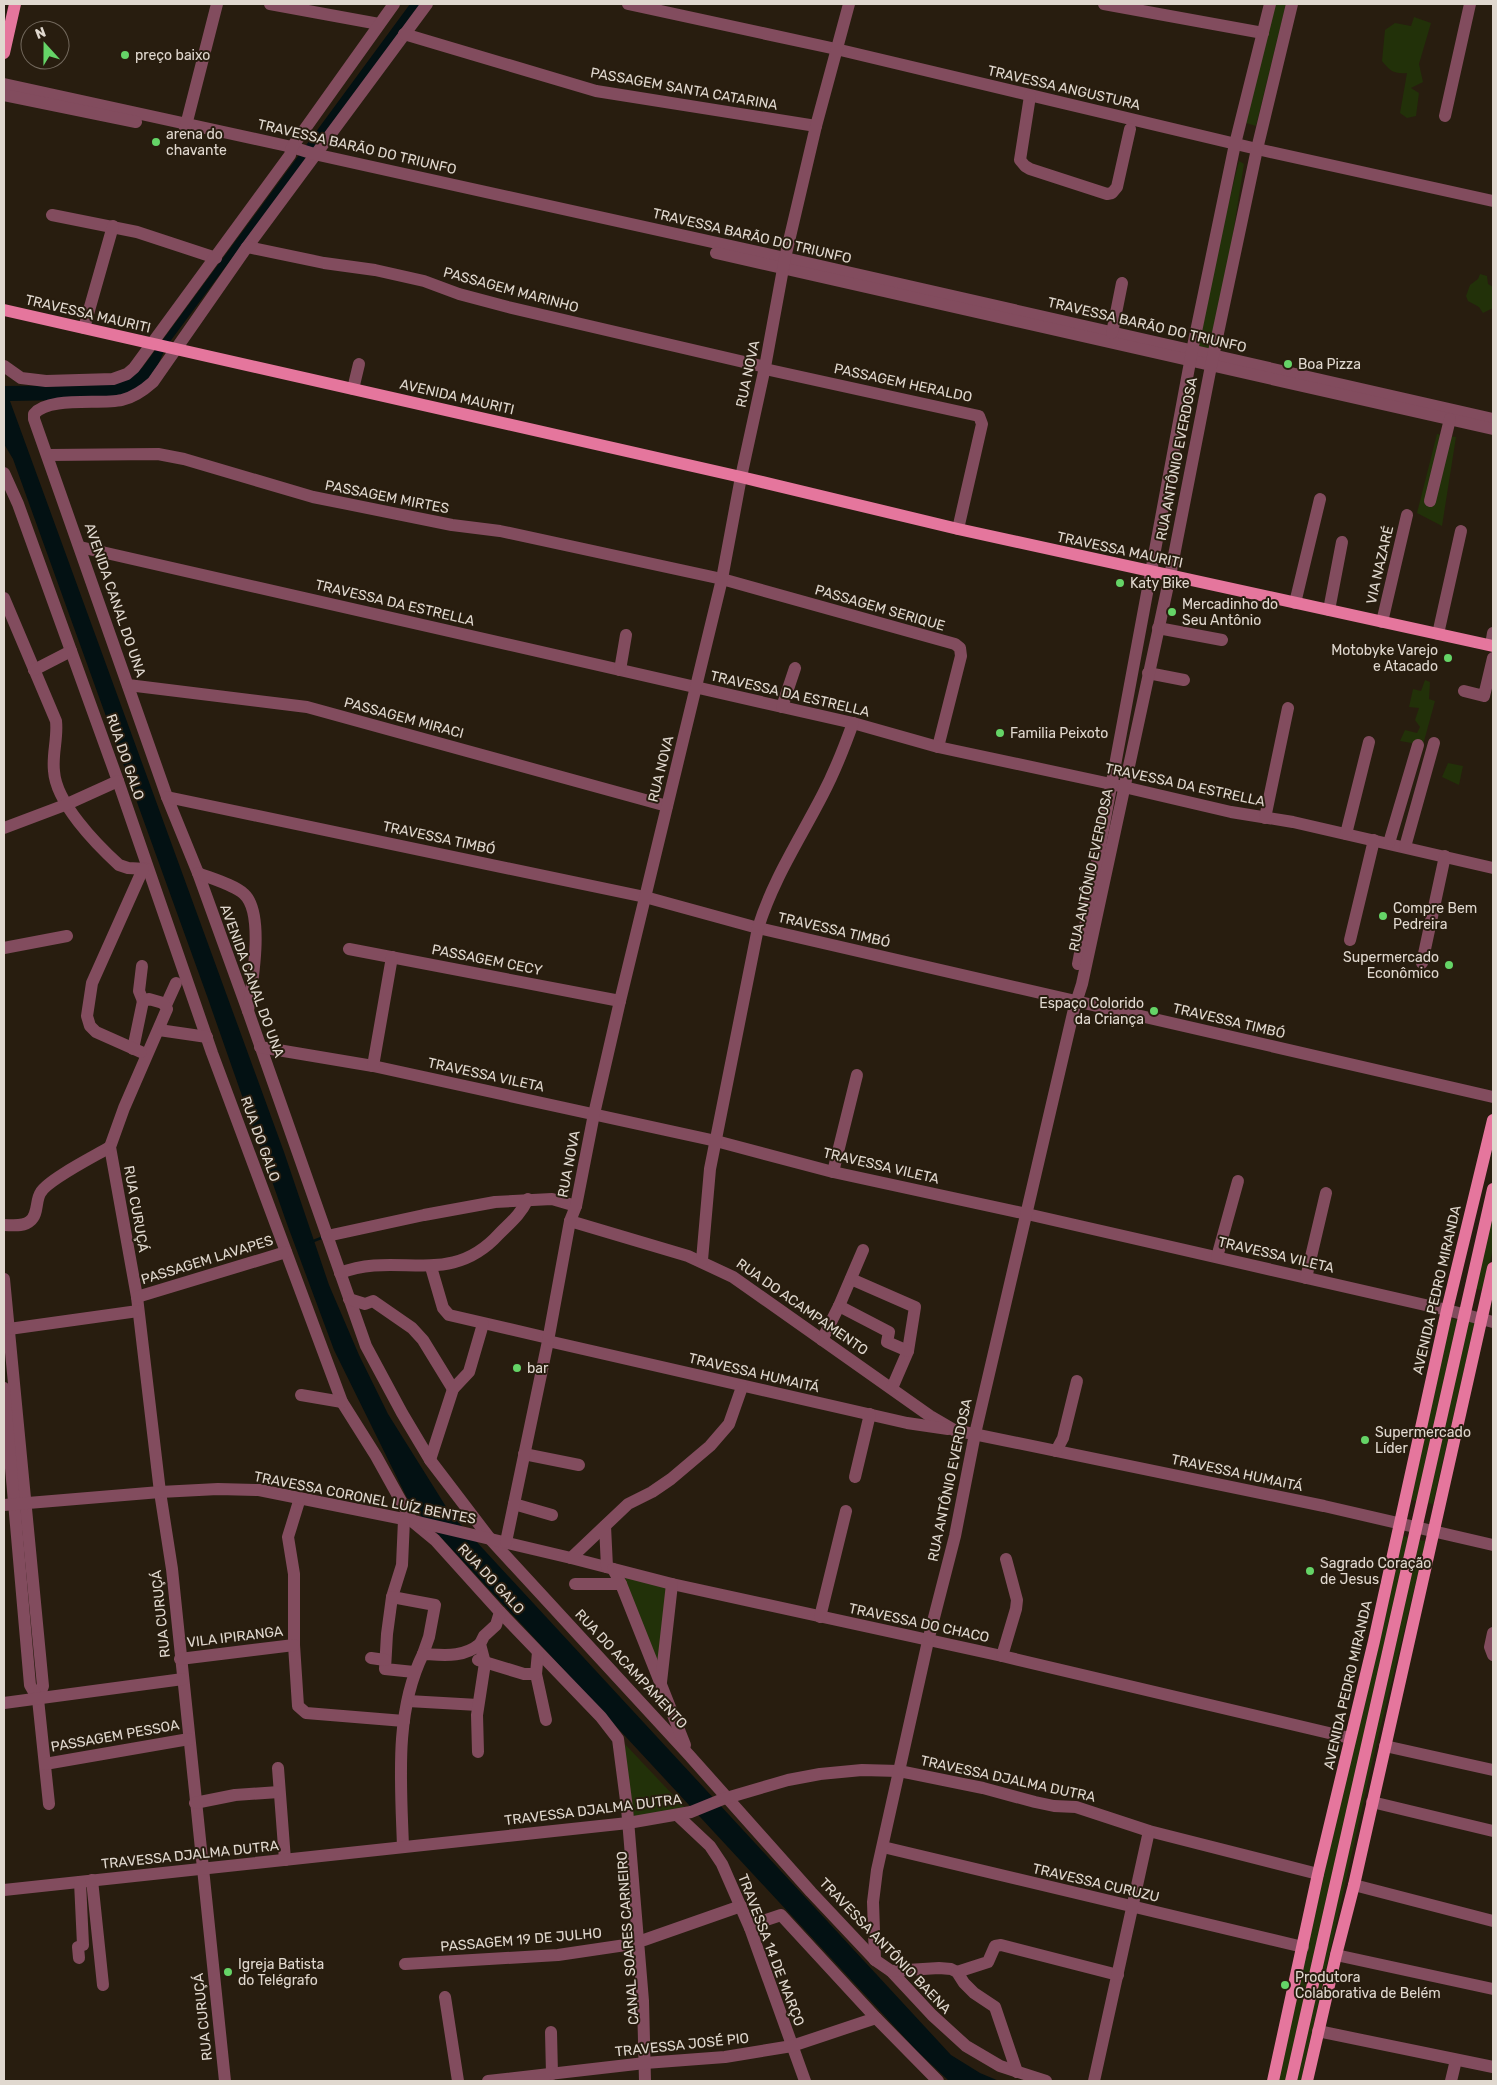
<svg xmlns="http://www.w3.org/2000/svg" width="1497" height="2085" viewBox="0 0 1497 2085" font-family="Rubik,sans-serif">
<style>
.green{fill:#223109}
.water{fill:#031113}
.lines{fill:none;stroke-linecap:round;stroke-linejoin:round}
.stream{stroke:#031113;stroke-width:2.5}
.minor{stroke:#824c5e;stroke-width:12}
.major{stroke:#e5769d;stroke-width:12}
.poi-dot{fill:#65d467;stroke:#281d0f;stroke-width:2}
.labels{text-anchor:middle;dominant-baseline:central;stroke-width:4;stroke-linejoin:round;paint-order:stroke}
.poi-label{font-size:14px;fill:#e0d8cf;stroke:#281d0f;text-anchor:start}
.street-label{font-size:14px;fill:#e0d8cf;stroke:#281d0f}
</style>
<rect width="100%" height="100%" fill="#281d0f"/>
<g class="green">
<path d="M1274,4H1286L1256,126L1246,123Z"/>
<path d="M1414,17L1431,23L1419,64L1423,82L1411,88L1419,93L1416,116L1407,118L1400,113L1407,73C1394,74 1390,71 1382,61L1385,30L1395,23L1411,26Z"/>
<path d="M1239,161L1244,164L1215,349L1193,346Z"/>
<path d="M1480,274L1487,276L1488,284L1493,287V308L1483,313L1479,307L1468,301L1466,296L1470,285L1478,279Z"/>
<path d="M1437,434L1456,437L1442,526L1417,513Z"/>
<path d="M1425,680L1430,682L1429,699L1435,701L1423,745L1400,741L1405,730L1417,733L1420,727L1415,720L1419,708L1409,707L1413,689L1421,691Z"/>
<path d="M1448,763L1463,766L1459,785L1442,777Z"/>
<path d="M1493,1202V1248L1484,1291L1473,1288Z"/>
<path d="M1448,1318L1460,1320L1419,1502L1408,1499Z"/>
<path d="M1467,1319L1475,1322L1433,1504L1426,1503Z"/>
<path d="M1401,1535L1411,1538L1286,2081H1277Z"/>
<path d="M1418,1540L1426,1541L1375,1750L1301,2081H1294Z"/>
<path d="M617,1573L669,1581L658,1681Z"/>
<path d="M622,1741L689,1812L628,1825Z"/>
</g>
<path class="water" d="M410,4H421L166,347L157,367L144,384L128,395L66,400L10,401L284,1152L329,1285L359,1355L388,1414L450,1513L951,2055L980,2073L999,2081H949L917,2051L410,1504L334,1350L287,1224L207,996L13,459L4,444V386L102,385L142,368Z"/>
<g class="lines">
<path class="stream" d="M311,1242L321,1238"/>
<g class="minor">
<path d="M270,4L379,24"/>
<path d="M427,4L247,247L153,382C144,390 135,397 122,400C100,405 49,396 34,414V419L167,797L198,873L248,1011L366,1346L402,1413L430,1460L491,1540L689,1755L811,1892L875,1960L891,1971L932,2015L966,2046L1000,2066L1046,2081"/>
<path d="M628,4L836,49L1257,149L1493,201"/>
<path d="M1104,4L1263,33"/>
<path d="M404,34L596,91L816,126"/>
<path d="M4,84L292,147L314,154L785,258L1493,419"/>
<path d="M4,95L136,122"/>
<path d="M1030,96L1020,160L1025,166L1030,169L1107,194L1112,193L1117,187L1130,129"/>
<path d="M1445,116L1470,4"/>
<path d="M184,133L217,4"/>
<path d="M52,215L137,232L216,258"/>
<path d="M247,247L324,263L375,270L424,281L459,294L508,307L765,367"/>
<path d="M716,253L1493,429"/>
<path d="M84,328L113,226"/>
<path d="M1112,333L1122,283"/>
<path d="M4,366L21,378L46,381L113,379L127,374L134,368L290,155L292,147L394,4"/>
<path d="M765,369L979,416L982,424L958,529"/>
<path d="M353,389L359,364"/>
<path d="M48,455L158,454L184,459L313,497L452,525L500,531L722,579L955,644L960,648L961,656L938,747"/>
<path d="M4,473L18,504L118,781L212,1053L342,1402L376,1456L412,1521L435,1540L500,1612L601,1717L618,1739L627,1808L643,2001L645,2081"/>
<path d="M1430,501L1450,419"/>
<path d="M80,547L853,723L938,747L1111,784L1231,812L1293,822L1493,868"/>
<path d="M4,598L56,721C58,738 52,754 54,771C56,803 96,844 119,865L128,868L147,869"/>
<path d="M1295,603L1320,499"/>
<path d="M1329,610L1342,542"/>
<path d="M1382,622L1407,515"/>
<path d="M1158,628L1222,640"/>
<path d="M1438,634L1461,531"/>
<path d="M1491,645L1493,633"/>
<path d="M34,670L71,651"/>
<path d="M620,670L626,635"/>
<path d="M1148,673L1184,680"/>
<path d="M128,685L307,707L667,806"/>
<path d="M1464,691L1484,696L1493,658"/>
<path d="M782,707L795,668"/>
<path d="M167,797L645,897L758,928L1493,1097"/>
<path d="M1265,818L1288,708"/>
<path d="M4,828L65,805L118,781"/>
<path d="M1346,834L1369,742"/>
<path d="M1389,843L1418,745"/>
<path d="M1405,847L1434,743"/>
<path d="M198,873C210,878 235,885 244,894C265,913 252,984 248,1011"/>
<path d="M1350,940L1374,840"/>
<path d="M4,948L67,936"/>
<path d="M349,949L620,1001"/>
<path d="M1422,963L1445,856"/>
<path d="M1078,964L1193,346L1235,144L1270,4"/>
<path d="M142,966L139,991L143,1001"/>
<path d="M166,1005L176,983"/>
<path d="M159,1030L207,1037"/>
<path d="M260,1047L373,1066L716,1141L833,1172L1027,1214L1447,1310L1493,1322"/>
<path d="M133,1049L143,1001L149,999L163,1003L167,1009L124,1108L110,1147L137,1297L160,1492L172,1569L225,2081"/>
<path d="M141,1052L96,1032L90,1026L87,1016L92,983L143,869"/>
<path d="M373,1066L392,957"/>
<path d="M833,1172L857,1075"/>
<path d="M570,1221L688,1256L733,1277L930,1416L954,1430L1324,1506L1493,1545"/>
<path d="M4,1225C12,1225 24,1227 30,1221C39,1214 35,1200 41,1192C49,1179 95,1156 110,1147"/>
<path d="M327,1236L424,1215L495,1202L552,1199L576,1206"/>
<path d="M1217,1257L1238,1181"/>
<path d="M702,1260L710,1169L758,928C773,879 800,839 823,794C835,771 844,748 853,723"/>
<path d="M431,1267L443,1308L449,1315L548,1338"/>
<path d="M340,1273C398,1250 449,1289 499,1234C512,1221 520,1215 528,1199"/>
<path d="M1306,1278L1326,1193"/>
<path d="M4,1279L43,1686L38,1699"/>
<path d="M851,1279L915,1307L908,1351L892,1388"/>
<path d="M137,1297L286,1252"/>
<path d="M349,1299L365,1304L373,1301L412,1328L423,1340L453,1389"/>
<path d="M839,1306L889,1332L887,1342L908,1351"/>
<path d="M9,1329L138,1311"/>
<path d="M822,1340L839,1306L863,1250"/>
<path d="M548,1341L907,1423L948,1429"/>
<path d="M4,1388L30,1685L38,1699L49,1804"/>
<path d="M301,1395L342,1402"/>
<path d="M1056,1451L1063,1438L1077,1381"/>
<path d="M524,1454L579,1465"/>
<path d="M430,1460L453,1389L469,1372L483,1324"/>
<path d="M855,1477L870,1414"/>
<path d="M300,1498L288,1537L294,1574V1645L298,1706L306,1713L404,1721"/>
<path d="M514,1504L552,1515"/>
<path d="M4,1505L160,1492L218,1489L259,1490L418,1522L571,1558L672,1584L1002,1656L1350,1738"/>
<path d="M404,1520L402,1565L392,1597L387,1634L385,1669L414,1672"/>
<path d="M605,1526L607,1567"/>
<path d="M506,1542L548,1341L570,1221L576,1206L594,1114L620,1001L722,579L741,477L765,367L785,258L816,126L849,4"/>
<path d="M571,1558L628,1504L652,1492L671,1479L710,1446L729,1424L742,1387"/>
<path d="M613,1569L621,1584L685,1745"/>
<path d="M575,1584H621"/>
<path d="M392,1597L435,1605L429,1637L423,1654"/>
<path d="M820,1617L846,1511"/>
<path d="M1493,1633L1490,1647L1493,1655"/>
<path d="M538,1652L536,1674L546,1720"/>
<path d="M1002,1656L1016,1609L1017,1600L1006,1559"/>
<path d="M371,1658L385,1660"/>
<path d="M180,1659L294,1645"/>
<path d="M478,1660L524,1674H536"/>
<path d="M661,1682L672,1584"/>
<path d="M408,1701L478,1705"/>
<path d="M4,1703L183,1679"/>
<path d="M1385,1746L1493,1770"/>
<path d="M478,1752L477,1715L485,1663L480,1644L484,1636L496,1625L500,1612"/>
<path d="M45,1764L189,1739"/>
<path d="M278,1768L285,1860"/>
<path d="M1372,1802L1493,1831"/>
<path d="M195,1803L235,1795L279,1792"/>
<path d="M677,1815L710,1846L722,1864L750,1928L805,2081"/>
<path d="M403,1847C401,1784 394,1713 423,1654C444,1655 463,1658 480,1644"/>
<path d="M883,1847L1303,1947"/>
<path d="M92,1880L103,1985"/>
<path d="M1354,1885L1493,1921"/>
<path d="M4,1890L628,1823L691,1812L723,1799L788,1780L820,1774L862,1770L899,1771L983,1788L1035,1802L1054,1806L1076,1807L1149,1831L1318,1874"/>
<path d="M750,1928L763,1921L781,1915L876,2018L938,2081"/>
<path d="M644,1940L741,1906"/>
<path d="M1336,1955L1493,1989"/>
<path d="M79,1958L78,1947L83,1945L80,1882"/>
<path d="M875,1960L873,1902L877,1870L928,1641L955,1536L975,1434L1074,1009L1082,984L1170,576L1211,366L1257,149L1292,4"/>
<path d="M405,1964L558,1955L639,1943"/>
<path d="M891,1971L939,1968L951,1969L957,1972L964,1983L974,1993L995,2007L1017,2072"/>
<path d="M957,1972L988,1962L995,1946L1001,1945L1118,1975"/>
<path d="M445,1997L458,2081"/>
<path d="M1318,2031L1493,2067"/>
<path d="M551,2032L552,2074"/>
<path d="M488,2081L645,2063L725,2057L792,2046L876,2018"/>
<path d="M1094,2081L1149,1831"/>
<path d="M1451,2081L1456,2060"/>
</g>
<g class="major">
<path d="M4,53L15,4"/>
<path d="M4,310L741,477L958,529L1493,646"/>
<path d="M1273,2081L1318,1874L1374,1641L1447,1310L1493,1120"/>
<path d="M1291,2081L1493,1189"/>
<path d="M1307,2081L1336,1955L1354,1885L1493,1268"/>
</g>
</g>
<g class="poi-dot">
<circle cx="125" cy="55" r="5"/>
<circle cx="156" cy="142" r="5"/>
<circle cx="1288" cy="364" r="5"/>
<circle cx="1120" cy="583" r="5"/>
<circle cx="1172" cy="612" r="5"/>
<circle cx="1448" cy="658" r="5"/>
<circle cx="1000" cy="733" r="5"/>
<circle cx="1383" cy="916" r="5"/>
<circle cx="1449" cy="965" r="5"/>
<circle cx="1154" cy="1011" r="5"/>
<circle cx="517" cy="1368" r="5"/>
<circle cx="1365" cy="1440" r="5"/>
<circle cx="1310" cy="1571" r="5"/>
<circle cx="228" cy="1972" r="5"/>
<circle cx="1285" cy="1985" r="5"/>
</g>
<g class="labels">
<g class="poi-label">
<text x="135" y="55">preço baixo</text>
<text x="166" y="134">arena do<tspan x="166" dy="16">chavante</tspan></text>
<text x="1298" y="364">Boa Pizza</text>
<text x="1130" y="583">Katy Bike</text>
<text x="1182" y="604">Mercadinho do<tspan x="1182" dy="16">Seu Antônio</tspan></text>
<text x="1438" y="650" text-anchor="end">Motobyke Varejo<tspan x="1438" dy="16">e Atacado</tspan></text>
<text x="1010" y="733">Familia Peixoto</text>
<text x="1393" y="908">Compre Bem<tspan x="1393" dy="16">Pedreira</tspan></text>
<text x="1439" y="957" text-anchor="end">Supermercado<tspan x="1439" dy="16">Econômico</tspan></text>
<text x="1144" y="1003" text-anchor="end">Espaço Colorido<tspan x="1144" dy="16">da Criança</tspan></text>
<text x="527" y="1368">bar</text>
<text x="1375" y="1432">Supermercado<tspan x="1375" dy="16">Líder</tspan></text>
<text x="1320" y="1563">Sagrado Coração<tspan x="1320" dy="16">de Jesus</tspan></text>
<text x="238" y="1964">Igreja Batista<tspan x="238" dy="16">do Telégrafo</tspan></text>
<text x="1295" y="1977">Produtora<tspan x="1295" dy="16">Colaborativa de Belém</tspan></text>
</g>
<g class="street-label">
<text transform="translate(1064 88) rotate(13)">TRAVESSA ANGUSTURA</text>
<text transform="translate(684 89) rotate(10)">PASSAGEM SANTA CATARINA</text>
<text transform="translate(357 147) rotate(13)">TRAVESSA BARÃO DO TRIUNFO</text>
<text transform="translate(752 236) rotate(13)">TRAVESSA BARÃO DO TRIUNFO</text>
<text transform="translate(511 290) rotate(15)">PASSAGEM MARINHO</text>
<text transform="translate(88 314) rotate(13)">TRAVESSA MAURITI</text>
<text transform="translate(1147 325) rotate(13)">TRAVESSA BARÃO DO TRIUNFO</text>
<text transform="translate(748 374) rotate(-78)">RUA NOVA</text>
<text transform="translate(903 383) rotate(12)">PASSAGEM HERALDO</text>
<text transform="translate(457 397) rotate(13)">AVENIDA MAURITI</text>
<text transform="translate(1177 459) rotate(-79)">RUA ANTÔNIO EVERDOSA</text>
<text transform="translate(387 497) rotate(11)">PASSAGEM MIRTES</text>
<text transform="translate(1120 550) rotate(12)">TRAVESSA MAURITI</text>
<text transform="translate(1380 565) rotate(-77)">VIA NAZARÉ</text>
<text transform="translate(115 600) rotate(71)">AVENIDA CANAL DO UNA</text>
<text transform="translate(395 603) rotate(13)">TRAVESSA DA ESTRELLA</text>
<text transform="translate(880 608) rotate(16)">PASSAGEM SERIQUE</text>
<text transform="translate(790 694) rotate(13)">TRAVESSA DA ESTRELLA</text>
<text transform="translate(404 718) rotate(15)">PASSAGEM MIRACI</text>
<text transform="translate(125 757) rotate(71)">RUA DO GALO</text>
<text transform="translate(661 769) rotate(-76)">RUA NOVA</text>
<text transform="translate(1185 785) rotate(12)">TRAVESSA DA ESTRELLA</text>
<text transform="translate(439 838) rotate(12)">TRAVESSA TIMBÓ</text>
<text transform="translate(1091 870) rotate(-78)">RUA ANTÔNIO EVERDOSA</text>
<text transform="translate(834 930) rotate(13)">TRAVESSA TIMBÓ</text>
<text transform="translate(487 960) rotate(11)">PASSAGEM CECY</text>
<text transform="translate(252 981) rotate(70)">AVENIDA CANAL DO UNA</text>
<text transform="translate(1229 1021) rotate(13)">TRAVESSA TIMBÓ</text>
<text transform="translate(486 1075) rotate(12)">TRAVESSA VILETA</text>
<text transform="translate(260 1139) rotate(70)">RUA DO GALO</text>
<text transform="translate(569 1164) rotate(-79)">RUA NOVA</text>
<text transform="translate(881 1166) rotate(13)">TRAVESSA VILETA</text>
<text transform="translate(136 1209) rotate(80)">RUA CURUÇÁ</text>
<text transform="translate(1276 1255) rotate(13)">TRAVESSA VILETA</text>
<text transform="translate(207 1260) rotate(-17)">PASSAGEM LAVAPES</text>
<text transform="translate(1437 1290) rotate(-77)">AVENIDA PEDRO MIRANDA</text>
<text transform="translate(802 1307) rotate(35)">RUA DO ACAMPAMENTO</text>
<text transform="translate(754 1373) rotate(13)">TRAVESSA HUMAITÁ</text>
<text transform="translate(1237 1473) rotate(12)">TRAVESSA HUMAITÁ</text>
<text transform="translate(950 1480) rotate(-78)">RUA ANTÔNIO EVERDOSA</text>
<text transform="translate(365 1498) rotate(11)">TRAVESSA CORONEL LUÍZ BENTES</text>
<text transform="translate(491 1579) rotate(47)">RUA DO GALO</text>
<text transform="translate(161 1614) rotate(-96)">RUA CURUÇÁ</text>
<text transform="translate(919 1623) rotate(12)">TRAVESSA DO CHACO</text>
<text transform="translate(235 1637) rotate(-7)">VILA IPIRANGA</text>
<text transform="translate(631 1669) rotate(47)">RUA DO ACAMPAMENTO</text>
<text transform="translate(1348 1685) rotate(-77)">AVENIDA PEDRO MIRANDA</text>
<text transform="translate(115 1736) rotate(-10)">PASSAGEM PESSOA</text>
<text transform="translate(1008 1779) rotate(12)">TRAVESSA DJALMA DUTRA</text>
<text transform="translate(593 1810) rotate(-7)">TRAVESSA DJALMA DUTRA</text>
<text transform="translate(190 1855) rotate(-6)">TRAVESSA DJALMA DUTRA</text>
<text transform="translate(1096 1883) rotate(13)">TRAVESSA CURUZU</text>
<text transform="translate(628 1938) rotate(-94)">CANAL SOARES CARNEIRO</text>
<text transform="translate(521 1940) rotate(-5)">PASSAGEM 19 DE JULHO</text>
<text transform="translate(885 1946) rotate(46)">TRAVESSA ANTÔNIO BAENA</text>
<text transform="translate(771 1950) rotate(69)">TRAVESSA 14 DE MARÇO</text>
<text transform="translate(203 2017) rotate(-96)">RUA CURUÇÁ</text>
<text transform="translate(682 2045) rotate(-6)">TRAVESSA JOSÉ PIO</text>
</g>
</g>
<rect width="1497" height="2085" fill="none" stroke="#e0d8cf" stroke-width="10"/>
<g transform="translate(45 45) rotate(339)"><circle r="24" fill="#281d0f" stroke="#72685c"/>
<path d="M0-4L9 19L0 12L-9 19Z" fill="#65d467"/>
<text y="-8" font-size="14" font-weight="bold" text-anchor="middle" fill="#e0d8cf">N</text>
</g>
</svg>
